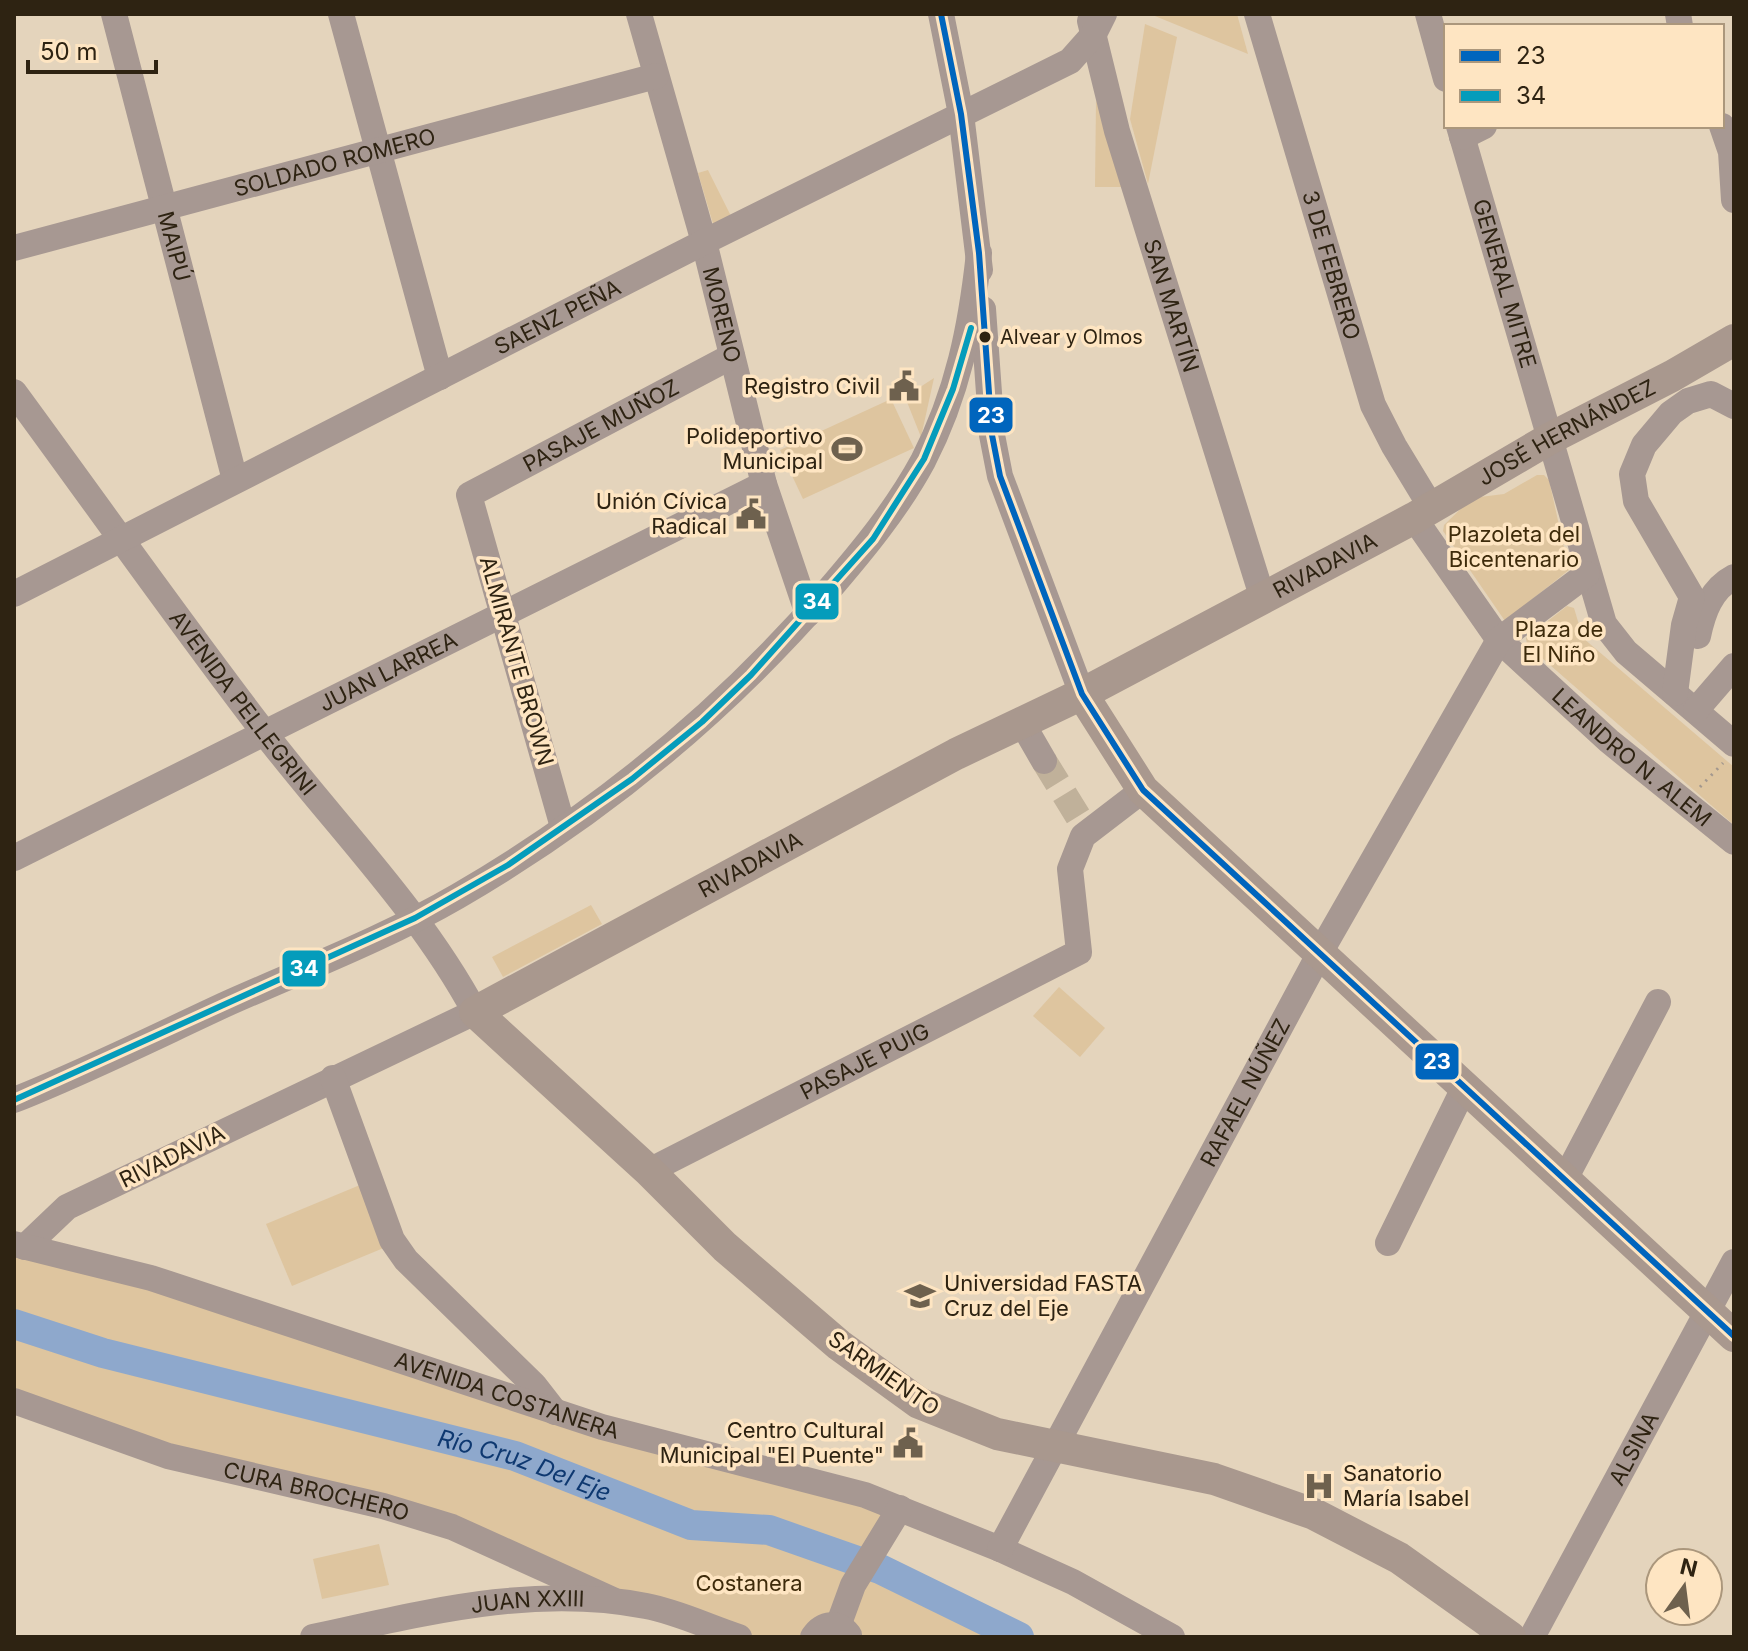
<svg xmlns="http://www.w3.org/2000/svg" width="1748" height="1651" viewBox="0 0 1748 1651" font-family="Inter,sans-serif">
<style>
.green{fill:#dec59f}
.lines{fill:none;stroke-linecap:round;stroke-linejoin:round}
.river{stroke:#8ea8cc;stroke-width:30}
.minor-tunnel{stroke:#c0b19a;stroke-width:26;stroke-dasharray:26 13;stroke-linecap:butt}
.path{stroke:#a3988e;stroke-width:3;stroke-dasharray:2 6;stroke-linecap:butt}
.minor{stroke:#a79892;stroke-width:26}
.major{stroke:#a9988e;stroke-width:32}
.bus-1-casing{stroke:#fee5c2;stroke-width:12}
.bus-2-casing{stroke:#fee5c2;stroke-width:12}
.bus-1{stroke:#0065bd;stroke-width:6}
.bus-2{stroke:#059cbb;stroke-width:6}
.bus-dot{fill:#2e2312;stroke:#fee5c2;stroke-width:3}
.labels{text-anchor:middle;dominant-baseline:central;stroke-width:7;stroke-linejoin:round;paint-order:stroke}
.bus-label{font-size:20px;fill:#2e2312;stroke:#fee5c2;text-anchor:start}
.street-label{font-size:22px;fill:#2e2312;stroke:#fee5c2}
.poi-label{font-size:22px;fill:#2e2312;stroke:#fee5c2;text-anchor:end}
.park-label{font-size:22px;fill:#3e2b0b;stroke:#fee5c2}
.water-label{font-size:24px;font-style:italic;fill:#0e3870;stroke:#fee5c2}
.line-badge{stroke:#fee5c2;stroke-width:3}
.badge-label{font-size:22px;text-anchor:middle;font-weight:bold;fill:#fff}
</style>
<rect width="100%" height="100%" fill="#e4d4bc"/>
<g class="green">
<path d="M1150,14H1237L1248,54Z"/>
<path d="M1145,24L1177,37L1148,184L1130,119Z"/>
<path d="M1096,100L1123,187H1095Z"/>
<path d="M708,170L731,216L714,227L698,173Z"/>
<path d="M934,378L921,437L905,397Z"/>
<path d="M891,399L914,448L803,499L780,450Z"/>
<path d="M1537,475H1544L1549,480L1569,570L1505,621L1443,531L1444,525L1472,498L1504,494Z"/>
<path d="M1567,606L1574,608L1583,638L1734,767V825L1527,645L1526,638Z"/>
<path d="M591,905L602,924L503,977L492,957Z"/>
<path d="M1059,987L1105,1028L1080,1057L1033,1016Z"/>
<path d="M360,1185L386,1247L292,1286L266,1224Z"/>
<path d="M14,1244L900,1508L866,1564L1019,1637H739L452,1527L14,1401V1324L103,1353L376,1421L14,1320Z"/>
<path d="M379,1544L389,1585L322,1599L313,1559Z"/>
</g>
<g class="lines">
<path class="river" id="s1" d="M14,1324L103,1353L515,1456L691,1525L769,1530L880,1569L1019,1637"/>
<path class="minor-tunnel" d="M1044,761L1079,818"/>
<path class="path" d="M1700,787L1723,763"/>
<g class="minor">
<path id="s2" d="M114,14L235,480"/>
<path d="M341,14L440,377"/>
<path id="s3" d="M639,14L704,242L764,484L808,614"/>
<path d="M941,14L961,114L980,270"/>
<path id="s4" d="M1257,14L1373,405L1394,446L1431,507"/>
<path d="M1428,14L1446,79"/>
<path d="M1678,14L1680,26"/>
<path id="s5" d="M1090,21L1117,131L1262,596"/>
<path id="s6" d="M1459,126L1604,624L1626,652L1734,744"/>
<path d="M1722,126L1731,152L1734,200"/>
<path d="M1462,137L1484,126"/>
<path id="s7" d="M14,248L656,76"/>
<path d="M983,309L992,435L1000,476L1082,694"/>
<path id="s8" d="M14,392C97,505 178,620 263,731C334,824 419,908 475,1012L67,1207L25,1247"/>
<path id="s9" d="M1414,518L1499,640L1609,741L1734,842"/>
<path id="s10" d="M14,594L704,242L1070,61L1094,34L1104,14"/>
<path d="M1698,636C1703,612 1711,589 1734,577"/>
<path d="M1675,693L1684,625L1692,597L1636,501L1632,474L1644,445L1671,413L1688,401L1711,394L1734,406"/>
<path d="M1696,710L1734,666"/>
<path d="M1022,723L1044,761"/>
<path id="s11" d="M563,827L469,495L732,356"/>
<path id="s12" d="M14,858L764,484"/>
<path d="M333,1078L392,1240L406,1260L534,1385L555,1412"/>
<path d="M14,1100C85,1072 155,1037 224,1005C302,970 384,939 458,896C597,815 722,713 827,592C863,550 897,509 923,461C958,393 971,327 979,253"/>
<path id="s13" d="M649,1171L1079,952L1070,869L1083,836L1143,790"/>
<path d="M1565,1179L1658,1002"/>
<path d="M1388,1243L1465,1086"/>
<path id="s14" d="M14,1244L151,1278L602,1427L865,1495L1000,1549L1073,1582L1172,1637"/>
<path id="s15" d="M14,1401L168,1456L383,1506L452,1527L613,1600"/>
<path id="s16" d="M1000,1549L1321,951L1499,640L1587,574"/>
<path d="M838,1626L853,1585L900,1508"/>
<path id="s17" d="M313,1637C424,1613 533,1584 646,1606C678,1612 708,1627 739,1637"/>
<path d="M813,1637C823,1622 838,1621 849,1635"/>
<path id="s18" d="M1532,1637L1734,1262"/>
</g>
<g class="major">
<path d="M1082,694L1143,790L1734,1336"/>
<path id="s19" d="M1510,1637L1399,1558L1314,1514L1214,1479L997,1434L919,1403L839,1345L725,1247L649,1171L475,1012L956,754L1082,694L1414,518L1549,439L1672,376L1734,340"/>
</g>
<g class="bus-1-casing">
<path id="bus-1" d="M941,14L961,114L979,253L992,435L1000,476L1082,694L1143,790L1734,1336"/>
</g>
<g class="bus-2-casing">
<path id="bus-2" d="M14,1100L415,918L508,865L632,779L702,722L751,675L873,539L924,459L953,389L971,328"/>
</g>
<use href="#bus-1" class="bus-1"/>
<use href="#bus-2" class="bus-2"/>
</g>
<defs>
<g id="civic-bare" transform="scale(2.4)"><path d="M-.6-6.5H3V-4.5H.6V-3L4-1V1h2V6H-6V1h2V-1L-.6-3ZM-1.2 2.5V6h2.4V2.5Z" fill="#6e614e" stroke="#fee5c2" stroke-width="2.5" paint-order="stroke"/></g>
<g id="stadium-bare" transform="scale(2.4)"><path d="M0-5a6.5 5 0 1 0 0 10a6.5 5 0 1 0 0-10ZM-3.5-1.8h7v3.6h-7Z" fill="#6e614e" stroke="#fee5c2" stroke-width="2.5" paint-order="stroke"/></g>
<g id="university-bare" transform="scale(2.4)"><path d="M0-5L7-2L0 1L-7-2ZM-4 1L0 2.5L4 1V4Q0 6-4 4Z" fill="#6e614e" stroke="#fee5c2" stroke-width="2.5" paint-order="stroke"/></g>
<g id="hospital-bare" transform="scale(2.4)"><path d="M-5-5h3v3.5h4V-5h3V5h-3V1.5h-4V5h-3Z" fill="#6e614e" stroke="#fee5c2" stroke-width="2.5" paint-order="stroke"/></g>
</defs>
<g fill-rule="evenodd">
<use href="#civic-bare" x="904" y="386"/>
<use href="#stadium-bare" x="847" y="449"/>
<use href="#civic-bare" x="751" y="514"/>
<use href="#university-bare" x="920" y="1296"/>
<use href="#civic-bare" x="908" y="1443"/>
<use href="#hospital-bare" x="1319" y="1486"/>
</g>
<circle class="bus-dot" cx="985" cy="337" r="7"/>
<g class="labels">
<g class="bus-label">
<text x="1000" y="337">Alvear y Olmos</text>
</g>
<g class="street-label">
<text stroke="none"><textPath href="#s7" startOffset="332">SOLDADO ROMERO</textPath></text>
<text stroke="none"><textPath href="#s2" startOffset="240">MAIPÚ</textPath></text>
<text stroke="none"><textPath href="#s4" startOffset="262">3 DE FEBRERO</textPath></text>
<text stroke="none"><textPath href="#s6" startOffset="164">GENERAL MITRE</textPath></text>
<text stroke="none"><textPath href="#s5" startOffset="296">SAN MARTÍN</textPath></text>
<text stroke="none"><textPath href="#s3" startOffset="312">MORENO</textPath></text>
<text stroke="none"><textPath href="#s10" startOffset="610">SAENZ PEÑA</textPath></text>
<text stroke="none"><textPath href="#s11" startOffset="494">PASAJE MUÑOZ</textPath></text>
<text stroke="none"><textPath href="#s19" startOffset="2472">JOSÉ HERNÁNDEZ</textPath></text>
<text stroke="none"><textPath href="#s19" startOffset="2196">RIVADAVIA</textPath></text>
<text transform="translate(517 661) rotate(74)">ALMIRANTE BROWN</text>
<text stroke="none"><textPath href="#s12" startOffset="418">JUAN LARREA</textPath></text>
<text stroke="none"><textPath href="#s8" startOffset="386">AVENIDA PELLEGRINI</textPath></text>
<text stroke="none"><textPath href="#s9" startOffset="326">LEANDRO N. ALEM</textPath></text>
<text stroke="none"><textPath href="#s19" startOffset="1548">RIVADAVIA</textPath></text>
<text stroke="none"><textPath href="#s13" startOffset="242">PASAJE PUIG</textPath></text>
<text stroke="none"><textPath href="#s16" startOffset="518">RAFAEL NÚÑEZ</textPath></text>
<text transform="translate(172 1156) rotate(-26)">RIVADAVIA</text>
<text transform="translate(884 1373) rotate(35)">SARMIENTO</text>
<text stroke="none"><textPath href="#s14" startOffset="516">AVENIDA COSTANERA</textPath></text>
<text stroke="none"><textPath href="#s18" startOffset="214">ALSINA</textPath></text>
<text stroke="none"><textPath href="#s15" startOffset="316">CURA BROCHERO</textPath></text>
<text stroke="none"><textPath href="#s17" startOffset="218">JUAN XXIII</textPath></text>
</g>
<g class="poi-label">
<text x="880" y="386">Registro Civil</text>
<text x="823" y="436">Polideportivo<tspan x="823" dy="25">Municipal</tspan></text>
<text x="727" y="501">Unión Cívica<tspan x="727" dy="25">Radical</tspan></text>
<text x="944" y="1283" text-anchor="start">Universidad FASTA<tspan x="944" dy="25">Cruz del Eje</tspan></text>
<text x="884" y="1430">Centro Cultural<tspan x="884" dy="25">Municipal "El Puente"</tspan></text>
<text x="1343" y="1473" text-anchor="start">Sanatorio<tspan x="1343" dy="25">María Isabel</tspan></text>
</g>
<g class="park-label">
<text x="1514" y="534">Plazoleta del<tspan x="1514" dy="25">Bicentenario</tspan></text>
<text x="1559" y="629">Plaza de<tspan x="1559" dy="25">El Niño</tspan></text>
<text x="749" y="1583">Costanera</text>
</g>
<g class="water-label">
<text stroke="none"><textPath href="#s1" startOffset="530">Río Cruz Del Eje</textPath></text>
</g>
</g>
<g class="line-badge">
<rect x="968" y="396" width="46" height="38" rx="8" fill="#0065bd"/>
<rect x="794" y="582" width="46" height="39" rx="8" fill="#059cbb"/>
<rect x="281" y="949" width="46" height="39" rx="8" fill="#059cbb"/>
<rect x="1414" y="1042" width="46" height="39" rx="8" fill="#0065bd"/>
</g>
<g class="badge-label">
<text x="991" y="423">23</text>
<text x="817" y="609">34</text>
<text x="304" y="976">34</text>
<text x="1437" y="1069">23</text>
</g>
<rect width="1748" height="1651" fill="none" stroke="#2e2312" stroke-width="32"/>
<rect x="1444" y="24" width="280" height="104" fill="#fee5c2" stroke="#ab977c" stroke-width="2"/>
<rect x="1460" y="50" width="40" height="12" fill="#0065bd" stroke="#ab977c" stroke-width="2"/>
<text x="1516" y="64" font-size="24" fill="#2e2312">23</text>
<rect x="1460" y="90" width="40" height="12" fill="#059cbb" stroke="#ab977c" stroke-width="2"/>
<text x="1516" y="104" font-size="24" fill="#2e2312">34</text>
<g transform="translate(1684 1587) rotate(14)"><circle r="38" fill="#fee5c2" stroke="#ab977c" stroke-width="2"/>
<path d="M0-6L14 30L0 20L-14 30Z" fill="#6e614e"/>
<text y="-12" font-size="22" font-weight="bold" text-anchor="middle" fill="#2e2312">N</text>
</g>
<path d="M28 60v12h128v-12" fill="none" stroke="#2e2312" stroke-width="4"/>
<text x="40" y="60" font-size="24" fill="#2e2312" stroke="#fee5c2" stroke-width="6" paint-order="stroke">50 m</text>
</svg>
